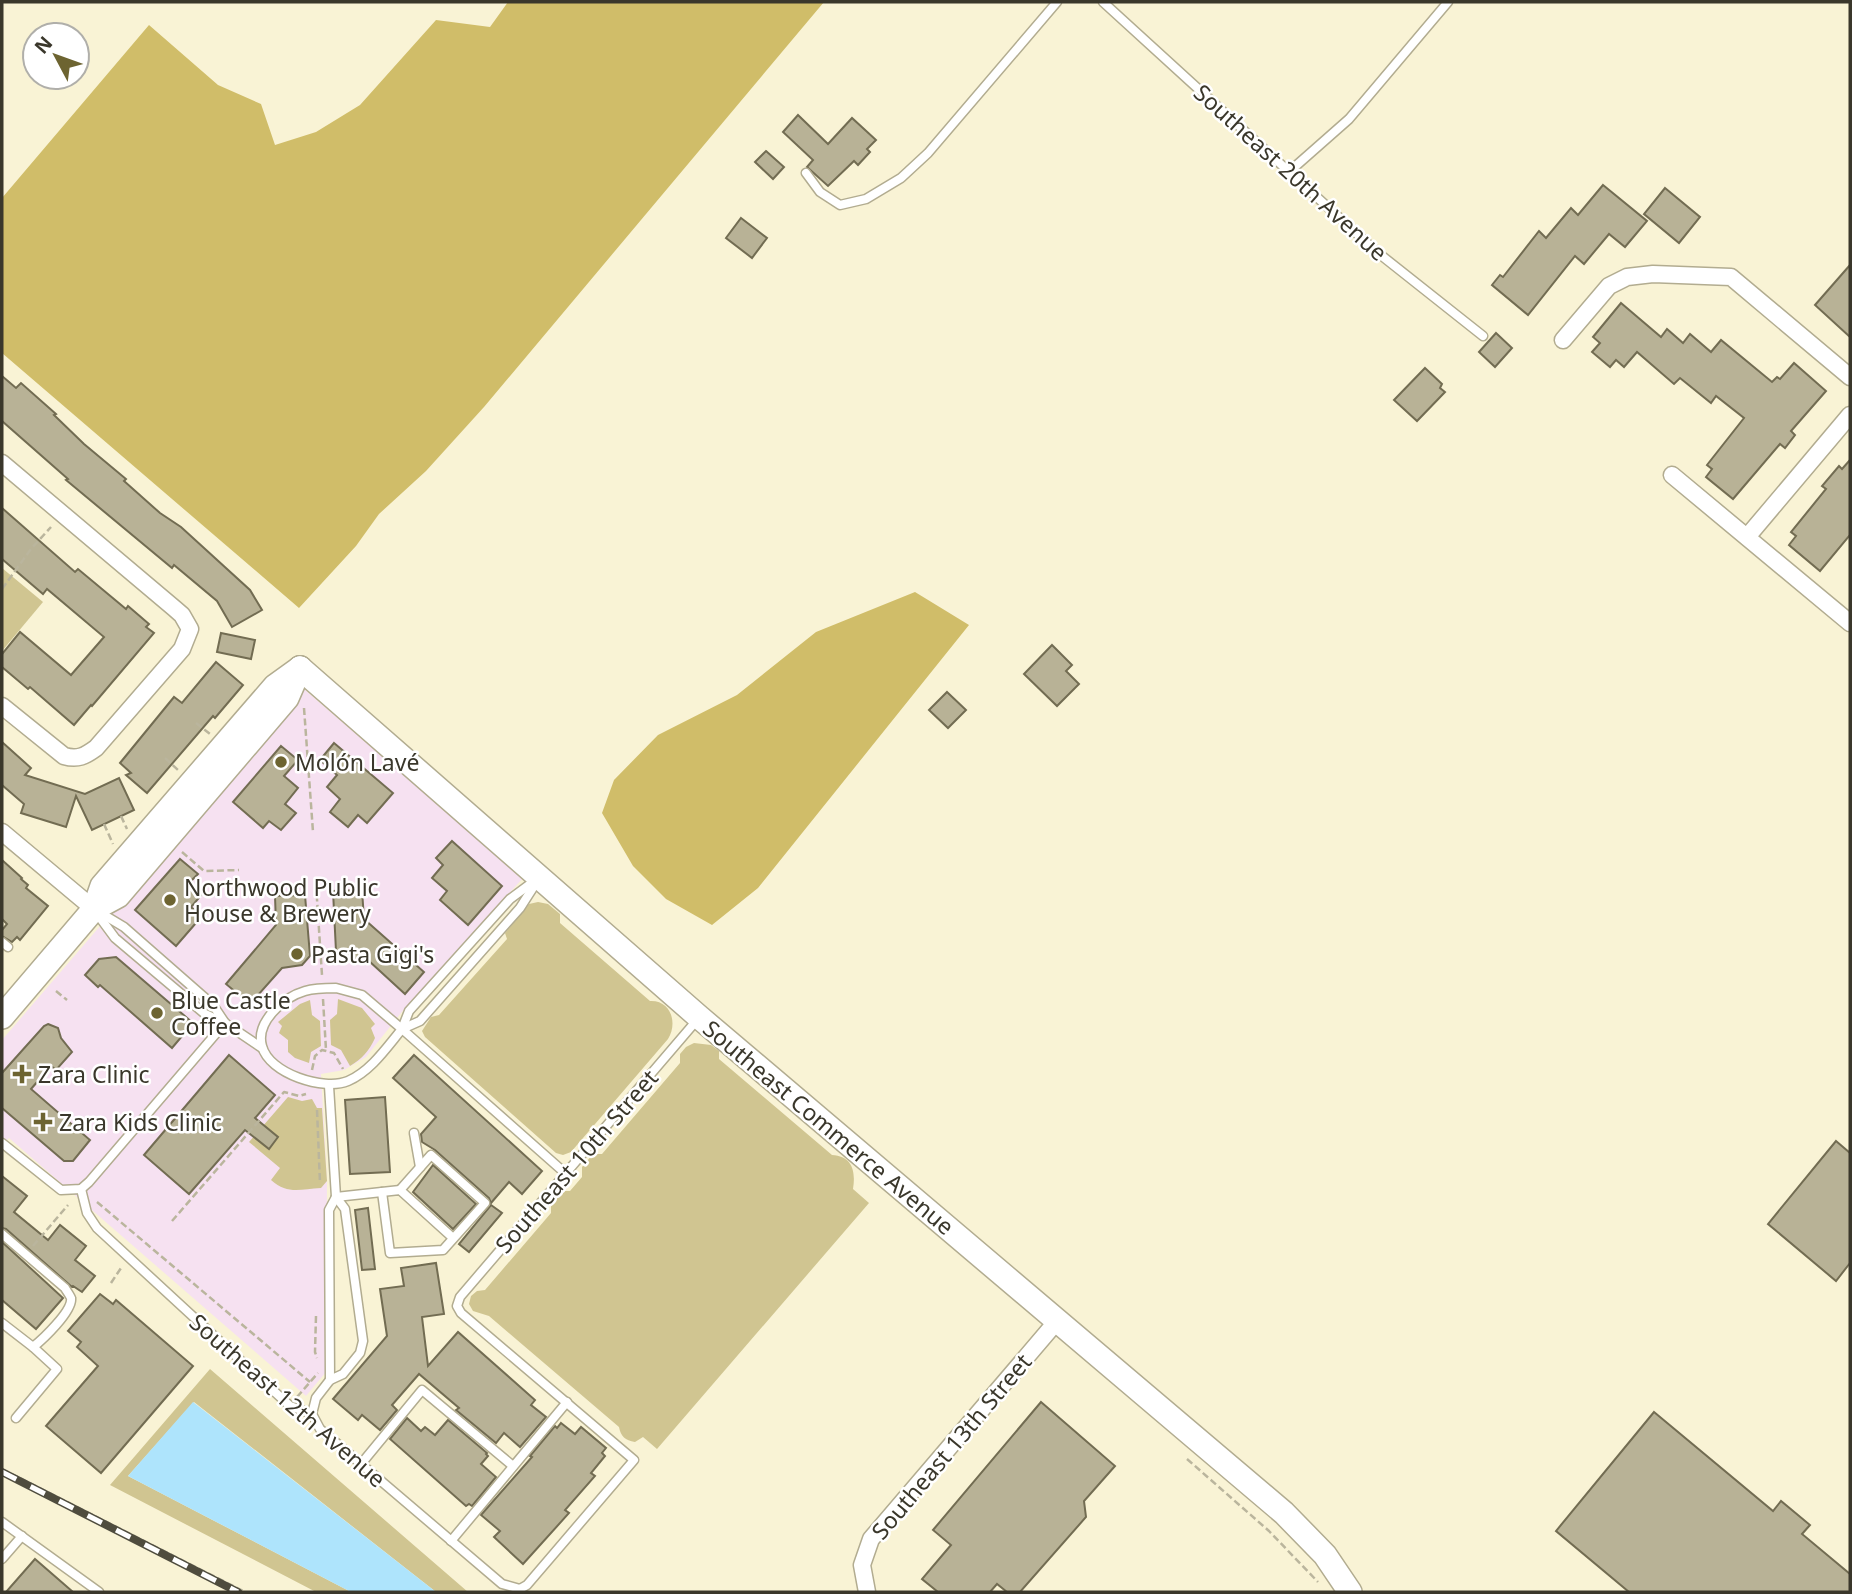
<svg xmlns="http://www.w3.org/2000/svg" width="1852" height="1594" viewBox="0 0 1852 1594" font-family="'Noto Sans',sans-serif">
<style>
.commercial{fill:#f6e1f1}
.green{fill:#d0c591}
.forest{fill:#d0bd69}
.water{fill:#aee4fc}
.building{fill:#b8b296;stroke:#726c52;stroke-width:2}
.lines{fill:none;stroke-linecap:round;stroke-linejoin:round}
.lane-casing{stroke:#b2ac90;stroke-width:11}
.street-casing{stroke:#b2ac90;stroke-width:19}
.secondary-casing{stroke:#b2ac90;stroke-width:26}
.path{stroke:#bab59d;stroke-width:2.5;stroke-dasharray:7 3.5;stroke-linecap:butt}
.lane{stroke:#fff;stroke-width:8}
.street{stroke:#fff;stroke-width:16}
.secondary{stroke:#fff;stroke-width:23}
.rail-casing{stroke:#4f4c3e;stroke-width:8}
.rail{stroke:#fff;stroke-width:5;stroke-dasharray:16;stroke-linecap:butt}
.poi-dot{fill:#6d6431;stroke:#fff;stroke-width:2.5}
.labels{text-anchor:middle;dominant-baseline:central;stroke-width:5;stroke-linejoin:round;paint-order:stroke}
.street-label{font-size:23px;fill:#3a372b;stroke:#fff}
.poi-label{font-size:23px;fill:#3a372b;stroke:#fff;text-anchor:start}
</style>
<rect width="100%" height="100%" fill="#f9f3d5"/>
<path class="commercial" d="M304,689L523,878L405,1008L366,1057L344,1070L321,1074L327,1181L326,1372L306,1396L9,1138L2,1145V1040Z"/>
<g class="green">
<path d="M2,568L43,602L2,651Z"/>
<path d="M538,902L548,904L560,914V923L650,1001C671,1000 678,1023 668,1039L571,1152L563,1155L556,1153L425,1037L422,1031L431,1017L439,1015L507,939L505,933L529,904Z"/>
<path d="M338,999L362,1008L375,1024L371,1028L375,1038C369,1051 362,1059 350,1066L341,1050L331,1045L330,1020L337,1014Z"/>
<path d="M310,1000L312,1015L320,1021L321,1046L311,1052L309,1063L295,1058L288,1052V1040L279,1033L282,1026L278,1022L300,1004Z"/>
<path d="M694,1043L711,1045L719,1051V1059L832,1155C852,1156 856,1171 853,1189L869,1203L657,1449L643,1437L635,1442C625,1440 621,1437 619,1427L489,1316L473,1311L469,1304L471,1296L477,1291L485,1290L551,1213V1205L561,1191H570L582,1177V1167L593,1154H602L680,1063V1054L686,1047Z"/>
<path d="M288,1097L302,1101L312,1099L317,1108H322L327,1181L321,1188C300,1189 288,1195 271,1180L280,1168L249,1142Z"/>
<path d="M210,1369L468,1592H436L194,1402L128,1476L351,1592H316L110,1485Z"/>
</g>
<g class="forest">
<path d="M508,2H824L484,407L426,471L379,514L356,546L299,608L2,353V198L149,25L218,85L261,104L275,145L316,132L360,105L436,20L490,27Z"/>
<path d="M915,592L969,625L758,888L712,925L666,899L633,866L602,813L614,780L658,735L737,695L816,632Z"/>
</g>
<path class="water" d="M193,1402L436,1592H351L128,1476Z"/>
<g class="building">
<path d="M798,115L828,144L852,118L876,140L867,149L870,152L858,165L854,161L828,186L807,167L813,160L783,132Z"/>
<path d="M766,151L784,167L773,179L755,162Z"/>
<path d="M1603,185L1647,221L1625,247L1609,234L1584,264L1575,256L1528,315L1492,285L1500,275L1503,277L1539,231L1546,238L1571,208L1578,215Z"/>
<path d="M1665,188L1700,217L1679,243L1644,214Z"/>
<path d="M741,218L767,238L752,258L726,238Z"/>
<path d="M1850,265V337L1815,305Z"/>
<path d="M1621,303L1661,337L1667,329L1683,343L1690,334L1711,352L1721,340L1772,382L1777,377L1780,379L1794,363L1826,391L1791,431L1795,435L1785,448L1780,444L1733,499L1706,477L1712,469L1707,465L1744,418L1716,396L1711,403L1680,378L1674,384L1637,352L1624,367L1616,360L1610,367L1592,352L1600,343L1593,337Z"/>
<path d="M1496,333L1512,348L1495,367L1479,352Z"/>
<path d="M1425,368L1442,384L1440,388L1445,392L1417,421L1394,400Z"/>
<path d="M2,376L16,388L21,383L56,414L54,415L84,444L126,479L124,481L160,513L181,527L250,590L262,610L232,627L217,601L174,565L172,568L66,480L68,479L2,421Z"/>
<path d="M1850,460V535L1820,571L1789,545L1796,536L1791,532L1826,489L1822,486L1839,466L1842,469Z"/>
<path d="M2,508L75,572L78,569L126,609L128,606L149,624L146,627L154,633L92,706L91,705L74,725L30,687L28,689L2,667V654L20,632L71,675L104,637L47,589L43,594L2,559Z"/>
<path d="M221,633L255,640L251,659L217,652Z"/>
<path d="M1052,645L1072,665L1066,671L1079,684L1057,706L1024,674Z"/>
<path d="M216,662L243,685L215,718L213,716L147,793L126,775L131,773L120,763L174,697L182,703Z"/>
<path d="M947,692L966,710L948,728L929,710Z"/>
<path d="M2,742L31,768L25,775L85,794L119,778L134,810L92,830L76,796L66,827L21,813L24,804L2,785Z"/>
<path d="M334,743L393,793L367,823L358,815L348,827L330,812L340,799L327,787L337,775L320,760Z"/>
<path d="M281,746L298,760L284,776L298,788L285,804L296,813L281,830L269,821L263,828L233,802Z"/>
<path d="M452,841L502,886L468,925L440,900L447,891L432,878L443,865L436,858Z"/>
<path d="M180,859L198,874L190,882L203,893L191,907L202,916L176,946L135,910Z"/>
<path d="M2,860L22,878L21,879L28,885L26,888L48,906L20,940L17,937L12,942L2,936V930L7,924L2,919Z"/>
<path d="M362,890L364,919L424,972L405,994L369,961H346L336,951L333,891Z"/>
<path d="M305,895L310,956L302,965L282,968L250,1004L226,984L276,925L275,896Z"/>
<path d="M116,957L193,1023L172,1048L100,985L98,987L85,975L99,959Z"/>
<path d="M48,1024L58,1028L61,1038L72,1052L56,1070L51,1066L31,1089L90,1140L73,1161H64L2,1108V1073L44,1026Z"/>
<path d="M229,1055L275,1095L255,1118L278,1137L269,1149L245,1130L189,1194L144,1155Z"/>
<path d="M414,1055L542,1171L522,1194L509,1182L491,1203L489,1198L435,1150L422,1142L421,1134L436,1117L393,1078Z"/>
<path d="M385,1097L390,1172L350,1174L345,1100Z"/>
<path d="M1836,1141L1850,1153V1263L1836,1281L1768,1224Z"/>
<path d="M433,1165L476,1204L453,1229L413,1192Z"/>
<path d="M2,1176L27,1196L14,1212L48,1240L60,1225L86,1246L75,1260L95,1276L82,1292L73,1286L72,1287L6,1229L2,1228Z"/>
<path d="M491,1205L502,1213L469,1252L459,1244Z"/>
<path d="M368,1208L375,1269L362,1270L355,1210Z"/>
<path d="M2,1242L63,1298L36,1329L2,1300Z"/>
<path d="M436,1263L444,1314L422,1317L428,1366L458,1332L535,1400L531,1405L546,1417L520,1447L504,1433L496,1443L456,1410L459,1408L419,1374L392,1405L397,1410L380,1430L362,1415L358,1420L333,1399L387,1336L380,1289L404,1286L401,1268Z"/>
<path d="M100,1294L113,1304L116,1300L193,1366L101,1473L46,1426L98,1366L77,1347L81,1342L68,1331Z"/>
<path d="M1041,1402L1115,1466L1084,1501L1086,1517L1020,1592H1007L997,1584L990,1592H938L922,1579L951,1545L933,1530Z"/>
<path d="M1654,1412L1773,1511L1781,1501L1810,1525L1802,1534L1850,1574V1592H1629L1556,1531Z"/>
<path d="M407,1418L421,1431L425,1427L435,1435L448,1420L487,1453L486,1454L488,1456L481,1464L496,1477L472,1506L469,1504L466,1506L390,1439Z"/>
<path d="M561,1423L575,1434L581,1427L606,1448L602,1453L605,1456L591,1473L595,1476L565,1510L569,1513L523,1564L494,1537L500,1531L481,1515L532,1457L530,1456L555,1426L557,1428Z"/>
<path d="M35,1559L73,1592H6Z"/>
</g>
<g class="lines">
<g class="lane-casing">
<g id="lane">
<path d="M1103,2L1377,252L1483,336"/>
<path d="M1290,171L1349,119L1448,2"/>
<path d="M806,173L820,192L840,205L866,199L901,178L928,153L1057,2"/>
<path d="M99,912L124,927L213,1005L225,1023L262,1048"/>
<path d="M98,915L115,938L205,1014L225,1023"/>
<path d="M2,942L8,947"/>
<path d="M336,988L362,995L402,1029C387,1047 371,1071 348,1081C324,1091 269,1074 262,1046C255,1022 284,997 305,991C315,988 326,988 336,988Z"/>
<path d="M402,1029L565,1173"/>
<path d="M402,1029L409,1011L510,899L537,879"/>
<path d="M402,1029L420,1021L520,908L536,883"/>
<path d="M414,1133L420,1167"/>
<path d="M2,1143L61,1190L81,1189L89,1182L225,1023"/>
<path d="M81,1189L87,1213L97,1228L290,1406L312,1414L320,1429L502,1584L520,1589L527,1585L634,1460L461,1313L457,1306L460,1297L697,1020"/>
<path d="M382,1192L390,1253L443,1250L485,1203L431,1155L400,1190"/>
<path d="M336,1197L400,1190L453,1238"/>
<path d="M2,1234L65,1288C66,1290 71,1297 71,1298C73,1311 42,1340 33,1347L2,1323"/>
<path d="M330,1380L329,1210L336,1197"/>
<path d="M312,1414L316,1398L330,1380L343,1374L360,1353L363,1341L345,1209L336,1197L329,1086"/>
<path d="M16,1418L57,1369L33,1347"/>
<path d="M361,1464L422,1390L513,1466"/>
<path d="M2,1522L99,1592"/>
<path d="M451,1541L567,1402"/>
<path d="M2,1559L22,1536"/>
</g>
</g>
<g class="street-casing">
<g id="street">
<path d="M1563,340L1609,286L1627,277L1653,274L1731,277L1850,377"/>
<path d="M2,463L174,608L182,615L190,629L182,649L96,748C85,756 78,760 64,756L2,706"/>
<path d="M1672,475L1850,623"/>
<path d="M1747,537L1850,415"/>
<path d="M2,832L94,909"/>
<path d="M867,1592L862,1565L871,1539L1057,1321"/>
</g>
</g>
<g class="secondary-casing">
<g id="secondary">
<path d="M300,668L699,1017L1284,1513L1325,1555L1350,1592"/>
<path d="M94,909L118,896L287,698L300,668"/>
<path d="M2,1017L94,909L102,886L275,686L300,668"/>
</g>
</g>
<g class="path">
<path d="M2,589L31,549L51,527"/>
<path d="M304,708L313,832"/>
<path d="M196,723L210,734"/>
<path d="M165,758L178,770"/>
<path d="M121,816L127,829"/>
<path d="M104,824L113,844"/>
<path d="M182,852L204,871L239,870"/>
<path d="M316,884L322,975"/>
<path d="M56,991L67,1000"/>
<path d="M323,999L326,1050"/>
<path d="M312,1070L315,1056L322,1050L334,1053L343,1069"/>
<path d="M317,1110L320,1183"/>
<path d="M97,1202L310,1382"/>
<path d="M172,1221L284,1092L299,1096L306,1094"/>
<path d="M33,1246L68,1205"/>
<path d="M111,1283L121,1268"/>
<path d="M316,1316L315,1352L317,1358"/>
<path d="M297,1397L318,1373"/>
<path d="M1187,1459L1269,1531L1318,1582"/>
<path d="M2,1469L245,1592"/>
</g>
<use href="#lane" class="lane"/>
<use href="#street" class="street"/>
<use href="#secondary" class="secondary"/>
<g class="rail-casing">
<path id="rail" d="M2,1472L238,1592"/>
</g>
<use href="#rail" class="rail"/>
</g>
<g class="poi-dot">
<circle cx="281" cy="762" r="7"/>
<circle cx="170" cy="900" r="7"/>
<circle cx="297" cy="954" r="7"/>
<circle cx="157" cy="1013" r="7"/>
<path d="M18.5 1063.5h7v7h7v7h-7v7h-7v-7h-7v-7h7z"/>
<path d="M39.5 1111.5h7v7h7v7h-7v7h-7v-7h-7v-7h7z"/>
</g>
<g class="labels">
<g class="street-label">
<text transform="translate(1291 172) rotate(42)">Southeast 20th Avenue</text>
<text transform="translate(829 1127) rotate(40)">Southeast Commerce Avenue</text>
<text transform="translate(576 1161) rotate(-49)">Southeast 10th Street</text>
<text transform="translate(288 1400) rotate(41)">Southeast 12th Avenue</text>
<text transform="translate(951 1446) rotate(-50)">Southeast 13th Street</text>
</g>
<g class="poi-label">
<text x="295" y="762">Molón Lavé</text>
<text x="184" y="887">Northwood Public<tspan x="184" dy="26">House &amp; Brewery</tspan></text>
<text x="311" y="954">Pasta Gigi's</text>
<text x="171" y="1000">Blue Castle<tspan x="171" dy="26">Coffee</tspan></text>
<text x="38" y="1074">Zara Clinic</text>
<text x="59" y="1122">Zara Kids Clinic</text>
</g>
</g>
<rect width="1852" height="1594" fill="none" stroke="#3a372b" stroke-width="7"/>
<g transform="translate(56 56) rotate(311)"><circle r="33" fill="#ffffff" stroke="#b0afaa" stroke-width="2"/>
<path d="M0-5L12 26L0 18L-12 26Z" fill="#6d6431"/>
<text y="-10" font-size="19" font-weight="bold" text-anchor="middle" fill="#3a372b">N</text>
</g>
</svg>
